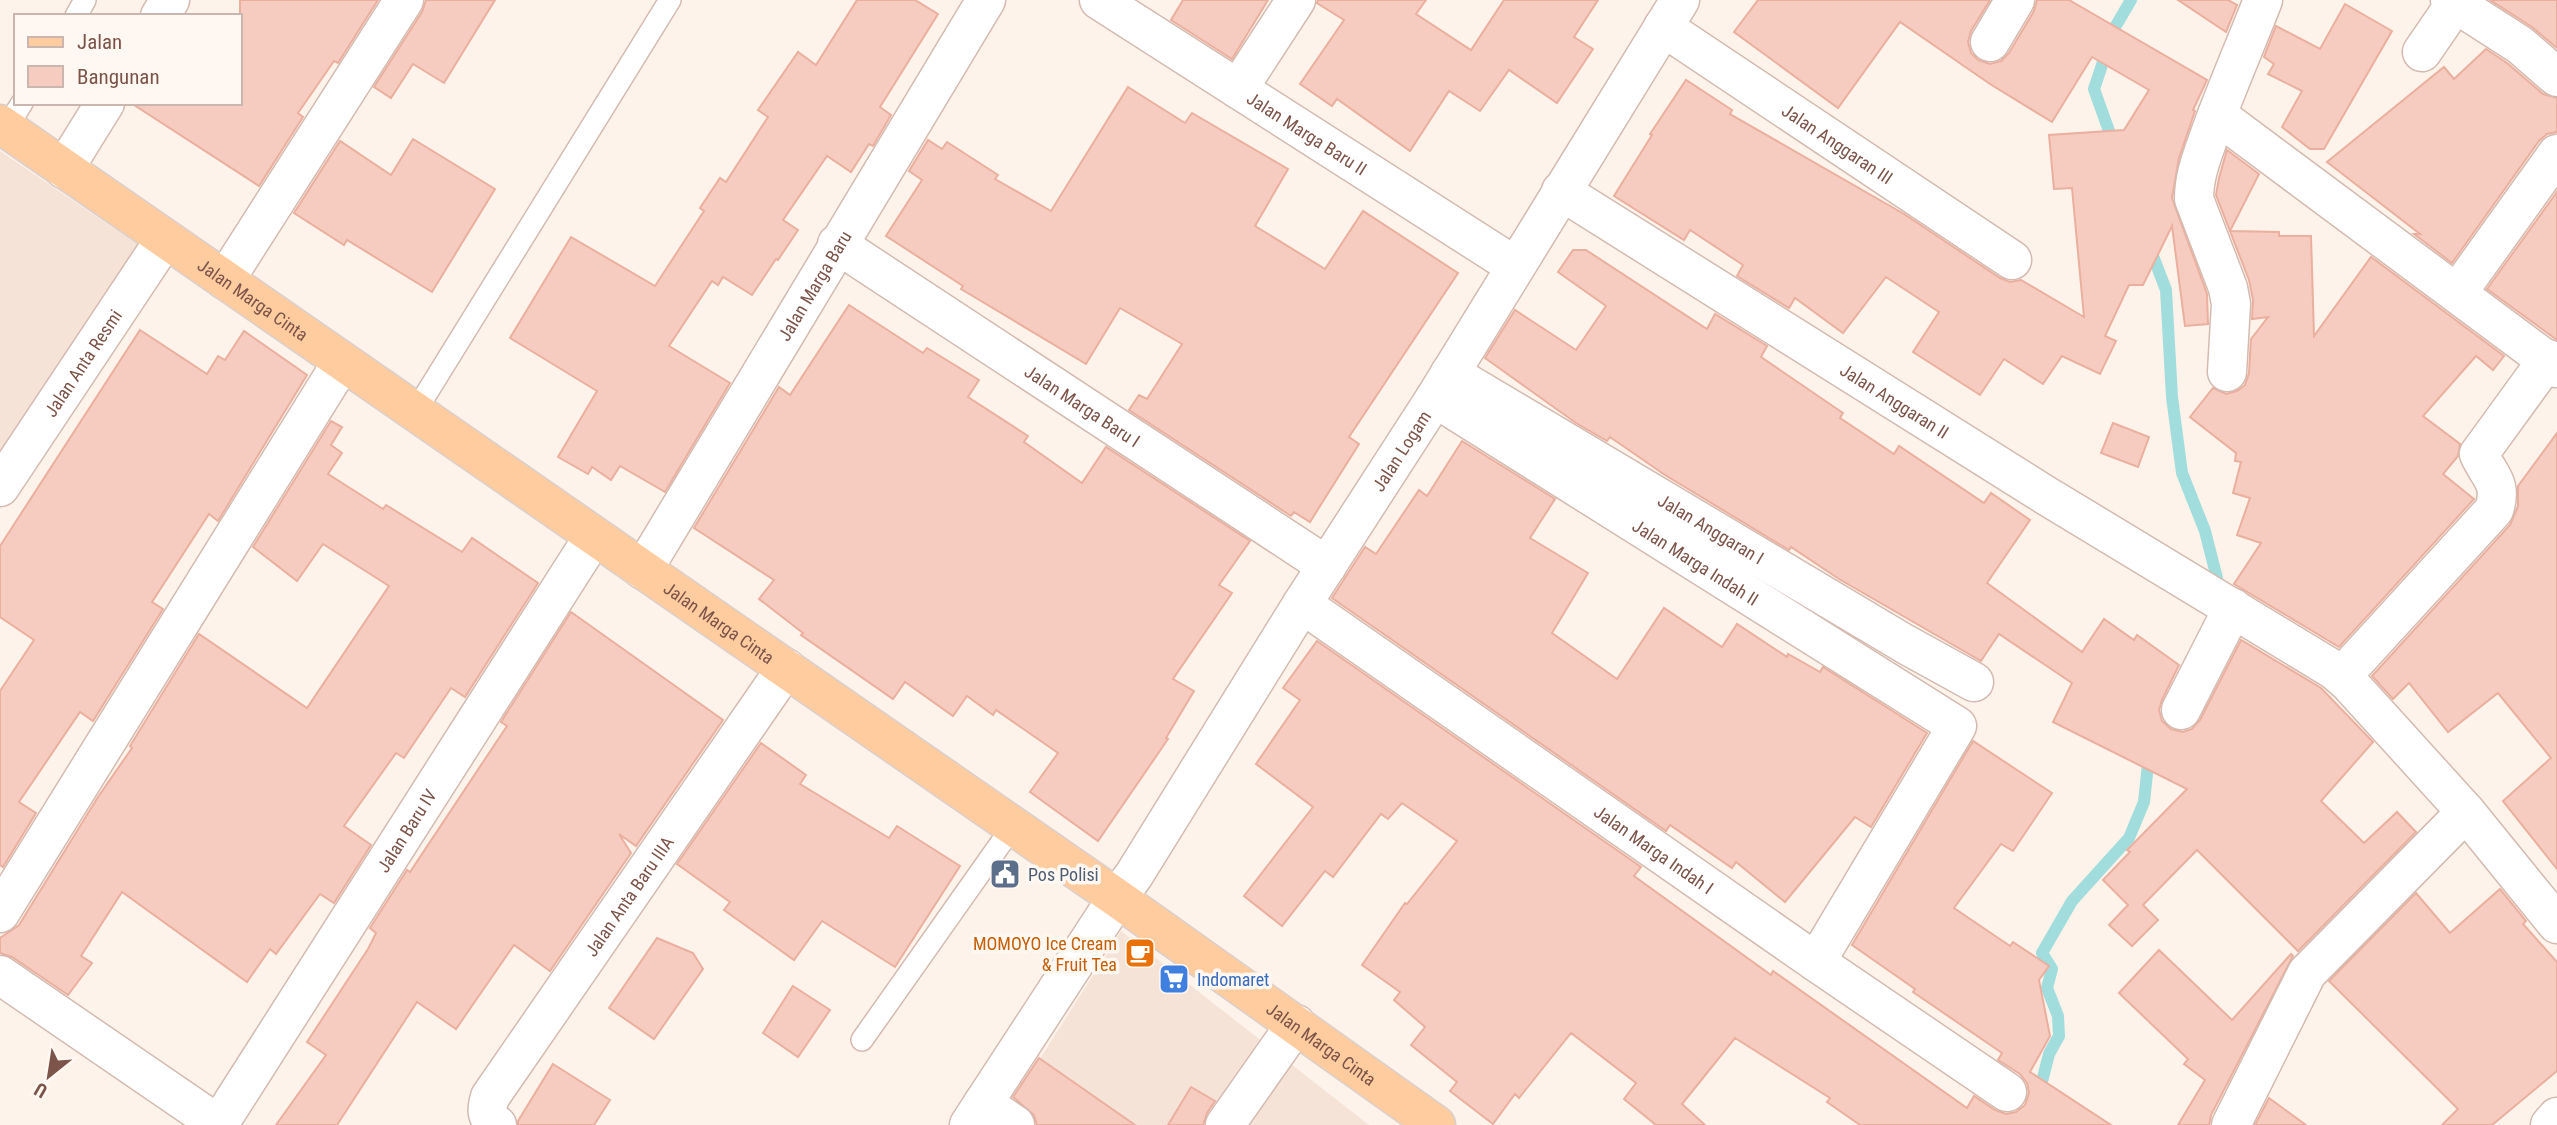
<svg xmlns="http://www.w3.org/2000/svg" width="2557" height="1125" viewBox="0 0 2557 1125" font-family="'Roboto Condensed',sans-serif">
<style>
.residential{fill:#f6e3d8}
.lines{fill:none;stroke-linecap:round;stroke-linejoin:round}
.stream{stroke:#a1dddc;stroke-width:12}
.building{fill:#f6ccc0;stroke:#eaaf9f;stroke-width:2}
.service-casing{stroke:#d4bbb1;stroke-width:24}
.minor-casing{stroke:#d4bbb1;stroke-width:41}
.tertiary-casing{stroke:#d4bbb1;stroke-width:41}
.primary-casing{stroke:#dacfcc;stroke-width:41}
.service{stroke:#fff;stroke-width:21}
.minor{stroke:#fff;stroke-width:38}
.tertiary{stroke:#fff;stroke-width:38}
.primary{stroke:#ffcca0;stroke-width:38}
.labels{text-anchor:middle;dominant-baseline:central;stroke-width:7;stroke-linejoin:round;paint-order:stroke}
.street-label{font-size:18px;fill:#7c544a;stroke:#fff8f2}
.service-label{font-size:18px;fill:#4e5e75;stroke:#fff8f2;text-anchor:start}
.food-label{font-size:18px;fill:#c56008;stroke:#fff8f2;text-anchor:end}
.shop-label{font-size:18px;fill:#366cbe;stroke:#fff8f2;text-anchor:start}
</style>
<rect width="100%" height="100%" fill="#fef3ea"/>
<g class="residential">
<path d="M0,151L140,246L0,450Z"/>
<path d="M1121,931L1369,1125H998Z"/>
</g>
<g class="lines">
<g class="stream">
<path d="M2114,145L2094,89L2114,29L2131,0"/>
<path d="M2150,248L2166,290L2172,397L2182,473L2205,531L2220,590"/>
<path d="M2031,1125L2049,1054L2059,1036L2058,1016L2047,988L2052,969L2042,953L2072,901L2129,838L2144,802L2149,755"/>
</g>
</g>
<g class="building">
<path d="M240,0H378L338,63L334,61L298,113L303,117L259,186L131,103H240Z"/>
<path d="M426,0H495L444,83L413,64L391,98L374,87L422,12Z"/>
<path d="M857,0H915L938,14L880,107L891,115L873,146L869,144L851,172L827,156L783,220L798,230L778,260L776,259L752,295L723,277L718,285L712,281L669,346L730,383L665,492L620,466L611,480L592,467L588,474L558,457L597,391L510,338L571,237L655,286L704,211L700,208L720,178L726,182L768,117L758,110L798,52L816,65Z"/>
<path d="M1183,0H1268L1232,59L1171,20Z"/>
<path d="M1318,0H1426L1416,14L1471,50L1504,0H1598L1574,37L1593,49L1557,103L1509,70L1480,111L1449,91L1410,151L1337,99L1332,106L1300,84L1344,20L1317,3Z"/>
<path d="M1758,0H1990L1971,31L1968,42L1971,53L1978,60L1990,64L2001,61L2009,53L2034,11L2037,0H2069L2207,80L2193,110L2195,111L2179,158L2172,198L2207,294L2208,324L2185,326L2172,226L2143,285H2129L2105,336L2116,341L2100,374L2062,356L2043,384L2004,359L1980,395L1913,352L1939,312L1886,277L1843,333L1795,298L1789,308L1737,276L1743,265L1690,230L1684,240L1614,196L1652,135L1650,134L1686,80L1732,110L1730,114L1904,214L2000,278L2010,282L2021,280L2084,317L2072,188L2054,189L2049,135L2124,130L2149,90L2092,57L2052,122L1990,84L1900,22L1838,108L1734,32Z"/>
<path d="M2178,0H2228L2237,5L2226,32Z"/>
<path d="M2490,0H2557V48L2532,27Z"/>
<path d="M2345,4L2392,31L2324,149H2310L2282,127L2302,91L2268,74L2274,64L2264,57L2276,26L2320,49Z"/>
<path d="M2486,49L2507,63L2543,94L2557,98V132L2547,134L2539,141L2452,263L2414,234H2420L2327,162L2444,67L2454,79Z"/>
<path d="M1128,87L1185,123L1192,113L1288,169L1255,226L1325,269L1363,211L1458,273L1349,437L1359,444L1310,522L1294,512L1291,516L1129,410L1139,395L1147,399L1182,344L1120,308L1086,364L961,289L963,286L886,236L922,180L909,171L928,140L942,149L947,142L998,175L995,179L1051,211Z"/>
<path d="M413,139L495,189L432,292L347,240L344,245L294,213L340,141L391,175Z"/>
<path d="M2227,150L2259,174L2230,231L2279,232V236H2311L2314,336L2371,257L2504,356L2493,370L2476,356L2423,416L2460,444L2458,456L2443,474L2474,499L2339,647L2234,584L2261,543L2237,535L2250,498L2233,493L2241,462L2235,461L2236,453L2190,417L2213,388L2226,394L2237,391L2245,385L2249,373L2251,339L2268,317L2252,319L2253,300L2249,280L2216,195L2219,178Z"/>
<path d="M2557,192V340L2487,289Z"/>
<path d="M1573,250H1586L1707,329L1715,314L1767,346L1761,357L1843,413L1840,418L1894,454L1899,446L1984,503L1991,493L2030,520L1987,583L2082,652L2104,619L2134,640L2137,635L2179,665L2162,700L2159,710L2162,721L2171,729L2183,732L2192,729L2200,720L2241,640L2321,688L2373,742L2321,801L2364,843L2397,812L2416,832L2298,951L2197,850L2143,905L2158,920L2132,946L2109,925L2128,905L2103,880L2130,852L2127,850L2187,789L2053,722L2072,683L1999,634L1981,661L1839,579L1791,547L1789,550L1665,475L1610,437L1607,441L1576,423L1485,358L1515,310L1576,350L1606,306L1558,272Z"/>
<path d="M849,305L923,353L927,348L979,380L968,397L1028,436L1024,442L1082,483L1106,447L1250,541L1219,585L1232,593L1173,679L1194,691L1166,738L1168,739L1098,841L1030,792L1058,753L996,710L993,715L967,696L953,716L905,682L893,699L801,635L803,633L759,599L774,580L694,528L779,387L790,395Z"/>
<path d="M140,330L207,374L218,356L225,360L244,331L307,375L218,521L209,514L152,602L163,609L93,721L80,712L19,802L36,813L3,867L0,865V691L34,640L0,617V546Z"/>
<path d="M331,421L342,427L331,445L342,453L328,474L383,509L386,505L462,552L472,538L538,583L465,697L451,688L404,758L396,753L344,826L371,845L334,903L320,894L276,954L270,949L247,982L122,892L81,956L92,963L68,995L12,957L0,953V938L19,925L98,797L132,748L130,746L199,634L307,708L389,586L323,544L297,581L253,547Z"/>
<path d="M2113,423L2149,437L2138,467L2101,453Z"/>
<path d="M2557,433V869L2503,801L2551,758L2498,693L2448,732L2409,683L2393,699L2372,676L2510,525L2518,506V486Z"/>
<path d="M1462,441L1555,499L1530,538L1588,573L1552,633L1617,679L1664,608L1722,647L1737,624L1787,657L1788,654L1820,672L1823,667L1927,733L1871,827L1855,817L1785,902L1736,862L1732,868L1670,825L1666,831L1332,598L1365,547L1376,554L1419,490L1427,496Z"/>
<path d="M571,612L723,720L636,846L619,834L631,853L550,971L514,945L456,1029L417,1002L337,1125H276L326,1055L307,1042L368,949L376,933L370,928L407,870L410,872L507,726L501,722Z"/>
<path d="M1317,641L1641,867L1634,876L1771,975L1773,971L1967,1108L1974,1096L1995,1110L2006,1114L2016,1112L2025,1105L2029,1093L2027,1083L2020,1074L1998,1060L2002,1053L1913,992L1915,989L1852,945L1973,741L2052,793L2013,851L2001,844L1954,908L2010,946L2013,942L2049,966L2039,980L2050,1036L2030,1072L2111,1125H1860L1827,1102L1830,1098L1735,1038L1682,1104L1705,1125H1656L1624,1099L1636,1083L1571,1033L1519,1098L1515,1094L1493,1124L1450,1091L1457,1082L1411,1045L1425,1027L1394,1000L1400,992L1362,965L1405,903L1407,904L1457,841L1402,803L1388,819L1381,814L1333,877L1325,871L1282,926L1244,896L1313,807L1256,764L1300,700L1283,688Z"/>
<path d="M761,743L806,775L800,784L889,838L897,826L960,866L895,967L822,921L794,960L724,910L730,902L677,864Z"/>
<path d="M2500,889L2526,921L2523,924L2557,962V1071L2492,1125H2442L2458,1109L2329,981L2416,893L2450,933Z"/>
<path d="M657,938L693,953L703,969L654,1039L609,1008Z"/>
<path d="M2159,950L2232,1020L2291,954L2293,956L2211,1115L2209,1125H2178L2205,1080L2184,1064L2188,1059L2119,993Z"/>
<path d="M793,986L830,1010L798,1057L763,1033Z"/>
<path d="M1039,1058L1135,1125H1037L1034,1115L1013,1097Z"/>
<path d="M553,1064L610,1100L594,1125H518V1121Z"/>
<path d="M1191,1087L1215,1101L1207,1113L1203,1125H1168Z"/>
<path d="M2269,1098L2306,1125H2255Z"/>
</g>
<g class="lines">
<g class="service-casing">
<g id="service">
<path d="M76,16L85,0"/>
<path d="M6,128L22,103"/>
<path d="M415,412L670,0"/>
<path d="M862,1040L1013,826"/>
</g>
</g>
<g class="minor-casing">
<g id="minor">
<path id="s1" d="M1099,0L1515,266"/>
<path d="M2450,0L2520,45L2557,77"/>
<path d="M160,16L170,0"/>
<path id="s2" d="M1663,27L2012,260"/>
<path d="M1990,42L2015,0"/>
<path d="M2422,52L2455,4"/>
<path d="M1238,89L1296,0"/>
<path d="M2217,115L2557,368"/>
<path d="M64,169L105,103"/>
<path id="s3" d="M1561,191L2042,493L2334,670L2349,683L2466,812L2557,924"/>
<path id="s4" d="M837,244L1327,566"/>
<path d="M225,280L404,0"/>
<path d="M2458,292L2557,154"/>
<path d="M2227,372L2231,304L2228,288L2194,199C2194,174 2203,154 2211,131C2227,87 2246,44 2263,0"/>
<path id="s5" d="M1450,373L1905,644L1974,682"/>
<path id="s6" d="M1435,398L1957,726L1816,962"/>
<path id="s7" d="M0,487L165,239"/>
<path id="s8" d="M643,570L986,0"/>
<path id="s9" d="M1302,604L1816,962L2007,1092"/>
<path d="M2342,676L2494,510C2503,482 2489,477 2479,454L2548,359"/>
<path d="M2181,710L2233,608"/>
<path d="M0,913L342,362"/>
<path d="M0,975L219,1125"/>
<path d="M983,1103L1015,1125"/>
<path id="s10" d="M219,1124L594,536"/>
<path id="s11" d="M497,1125C486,1117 486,1110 490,1097L786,668"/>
<path d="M969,1125L1117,898"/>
<path d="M1225,1125L1296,1024"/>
<path d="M2231,1125L2307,973L2466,812"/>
<path d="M2550,1125L2557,1117"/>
</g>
</g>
<g class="tertiary-casing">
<g id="tertiary">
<path id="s12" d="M1117,898L1134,875L1302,604L1435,398L1680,0"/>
</g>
</g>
<g class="primary-casing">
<g id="primary">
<path id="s13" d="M0,124L1117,898L1436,1125"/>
</g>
</g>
<use href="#service" class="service"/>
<use href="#minor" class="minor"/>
<use href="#tertiary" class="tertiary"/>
<use href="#primary" class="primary"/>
</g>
<defs>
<g id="civic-square" transform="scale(1.575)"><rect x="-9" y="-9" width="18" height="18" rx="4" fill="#5c6f8a" stroke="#fff8f2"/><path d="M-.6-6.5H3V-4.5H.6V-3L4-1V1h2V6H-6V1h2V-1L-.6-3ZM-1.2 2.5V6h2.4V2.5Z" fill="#fff"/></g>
<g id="cafe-square" transform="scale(1.575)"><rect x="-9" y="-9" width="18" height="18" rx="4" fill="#e8710a" stroke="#fff8f2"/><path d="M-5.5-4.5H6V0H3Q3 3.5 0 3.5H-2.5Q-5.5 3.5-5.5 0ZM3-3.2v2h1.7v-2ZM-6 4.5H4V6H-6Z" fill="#fff"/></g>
<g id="supermarket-square" transform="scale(1.575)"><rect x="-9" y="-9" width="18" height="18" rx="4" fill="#3f7fe0" stroke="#fff8f2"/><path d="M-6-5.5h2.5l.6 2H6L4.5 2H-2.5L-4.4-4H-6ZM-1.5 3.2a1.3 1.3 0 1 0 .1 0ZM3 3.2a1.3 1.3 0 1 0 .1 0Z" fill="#fff"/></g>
</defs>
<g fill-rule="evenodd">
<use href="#civic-square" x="1005" y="874"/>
<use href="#cafe-square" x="1140" y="953"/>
<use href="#supermarket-square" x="1174" y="979"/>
</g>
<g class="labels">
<g class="street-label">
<text stroke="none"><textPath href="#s1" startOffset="247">Jalan Marga Baru II</textPath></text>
<text stroke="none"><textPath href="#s2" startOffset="210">Jalan Anggaran III</textPath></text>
<text stroke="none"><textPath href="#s8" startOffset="332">Jalan Marga Baru</textPath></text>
<text stroke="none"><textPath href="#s13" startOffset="308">Jalan Marga Cinta</textPath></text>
<text stroke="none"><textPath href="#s7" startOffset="149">Jalan Anta Resmi</textPath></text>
<text stroke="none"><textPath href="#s3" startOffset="394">Jalan Anggaran II</textPath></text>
<text stroke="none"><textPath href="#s4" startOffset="294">Jalan Marga Baru I</textPath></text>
<text stroke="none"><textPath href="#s12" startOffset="530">Jalan Logam</textPath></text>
<text stroke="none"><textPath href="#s5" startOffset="304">Jalan Anggaran I</textPath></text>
<text stroke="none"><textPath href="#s6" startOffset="308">Jalan Marga Indah II</textPath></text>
<text stroke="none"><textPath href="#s13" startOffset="875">Jalan Marga Cinta</textPath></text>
<text stroke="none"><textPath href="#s10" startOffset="348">Jalan Baru IV</textPath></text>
<text stroke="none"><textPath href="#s9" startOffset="429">Jalan Marga Indah I</textPath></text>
<text stroke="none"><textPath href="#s11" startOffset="276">Jalan Anta Baru IIIA</textPath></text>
<text stroke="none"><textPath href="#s13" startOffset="1610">Jalan Marga Cinta</textPath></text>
</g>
<g class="service-label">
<text x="1028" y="874">Pos Polisi</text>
</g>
<g class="food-label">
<text x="1117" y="943">MOMOYO Ice Cream<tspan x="1117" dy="21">&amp; Fruit Tea</tspan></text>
</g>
<g class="shop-label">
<text x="1197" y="979">Indomaret</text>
</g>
</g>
<rect x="14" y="14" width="228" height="91" fill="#fff8f2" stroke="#cbb6af" stroke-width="2"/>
<rect x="28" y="37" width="35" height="10" fill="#ffcca0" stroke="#cbb6af" stroke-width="2"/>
<text x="77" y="49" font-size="21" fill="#7c544a">Jalan</text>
<rect x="28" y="66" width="35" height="21" fill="#f6ccc0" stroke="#cbb6af" stroke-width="2"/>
<text x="77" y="84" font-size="21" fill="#7c544a">Bangunan</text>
<g transform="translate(49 1076) rotate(210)" stroke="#fff8f2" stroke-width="5" paint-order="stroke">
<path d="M0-5L12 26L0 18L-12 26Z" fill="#7c544a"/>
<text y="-10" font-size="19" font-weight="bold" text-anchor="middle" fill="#7c544a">U</text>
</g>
</svg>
